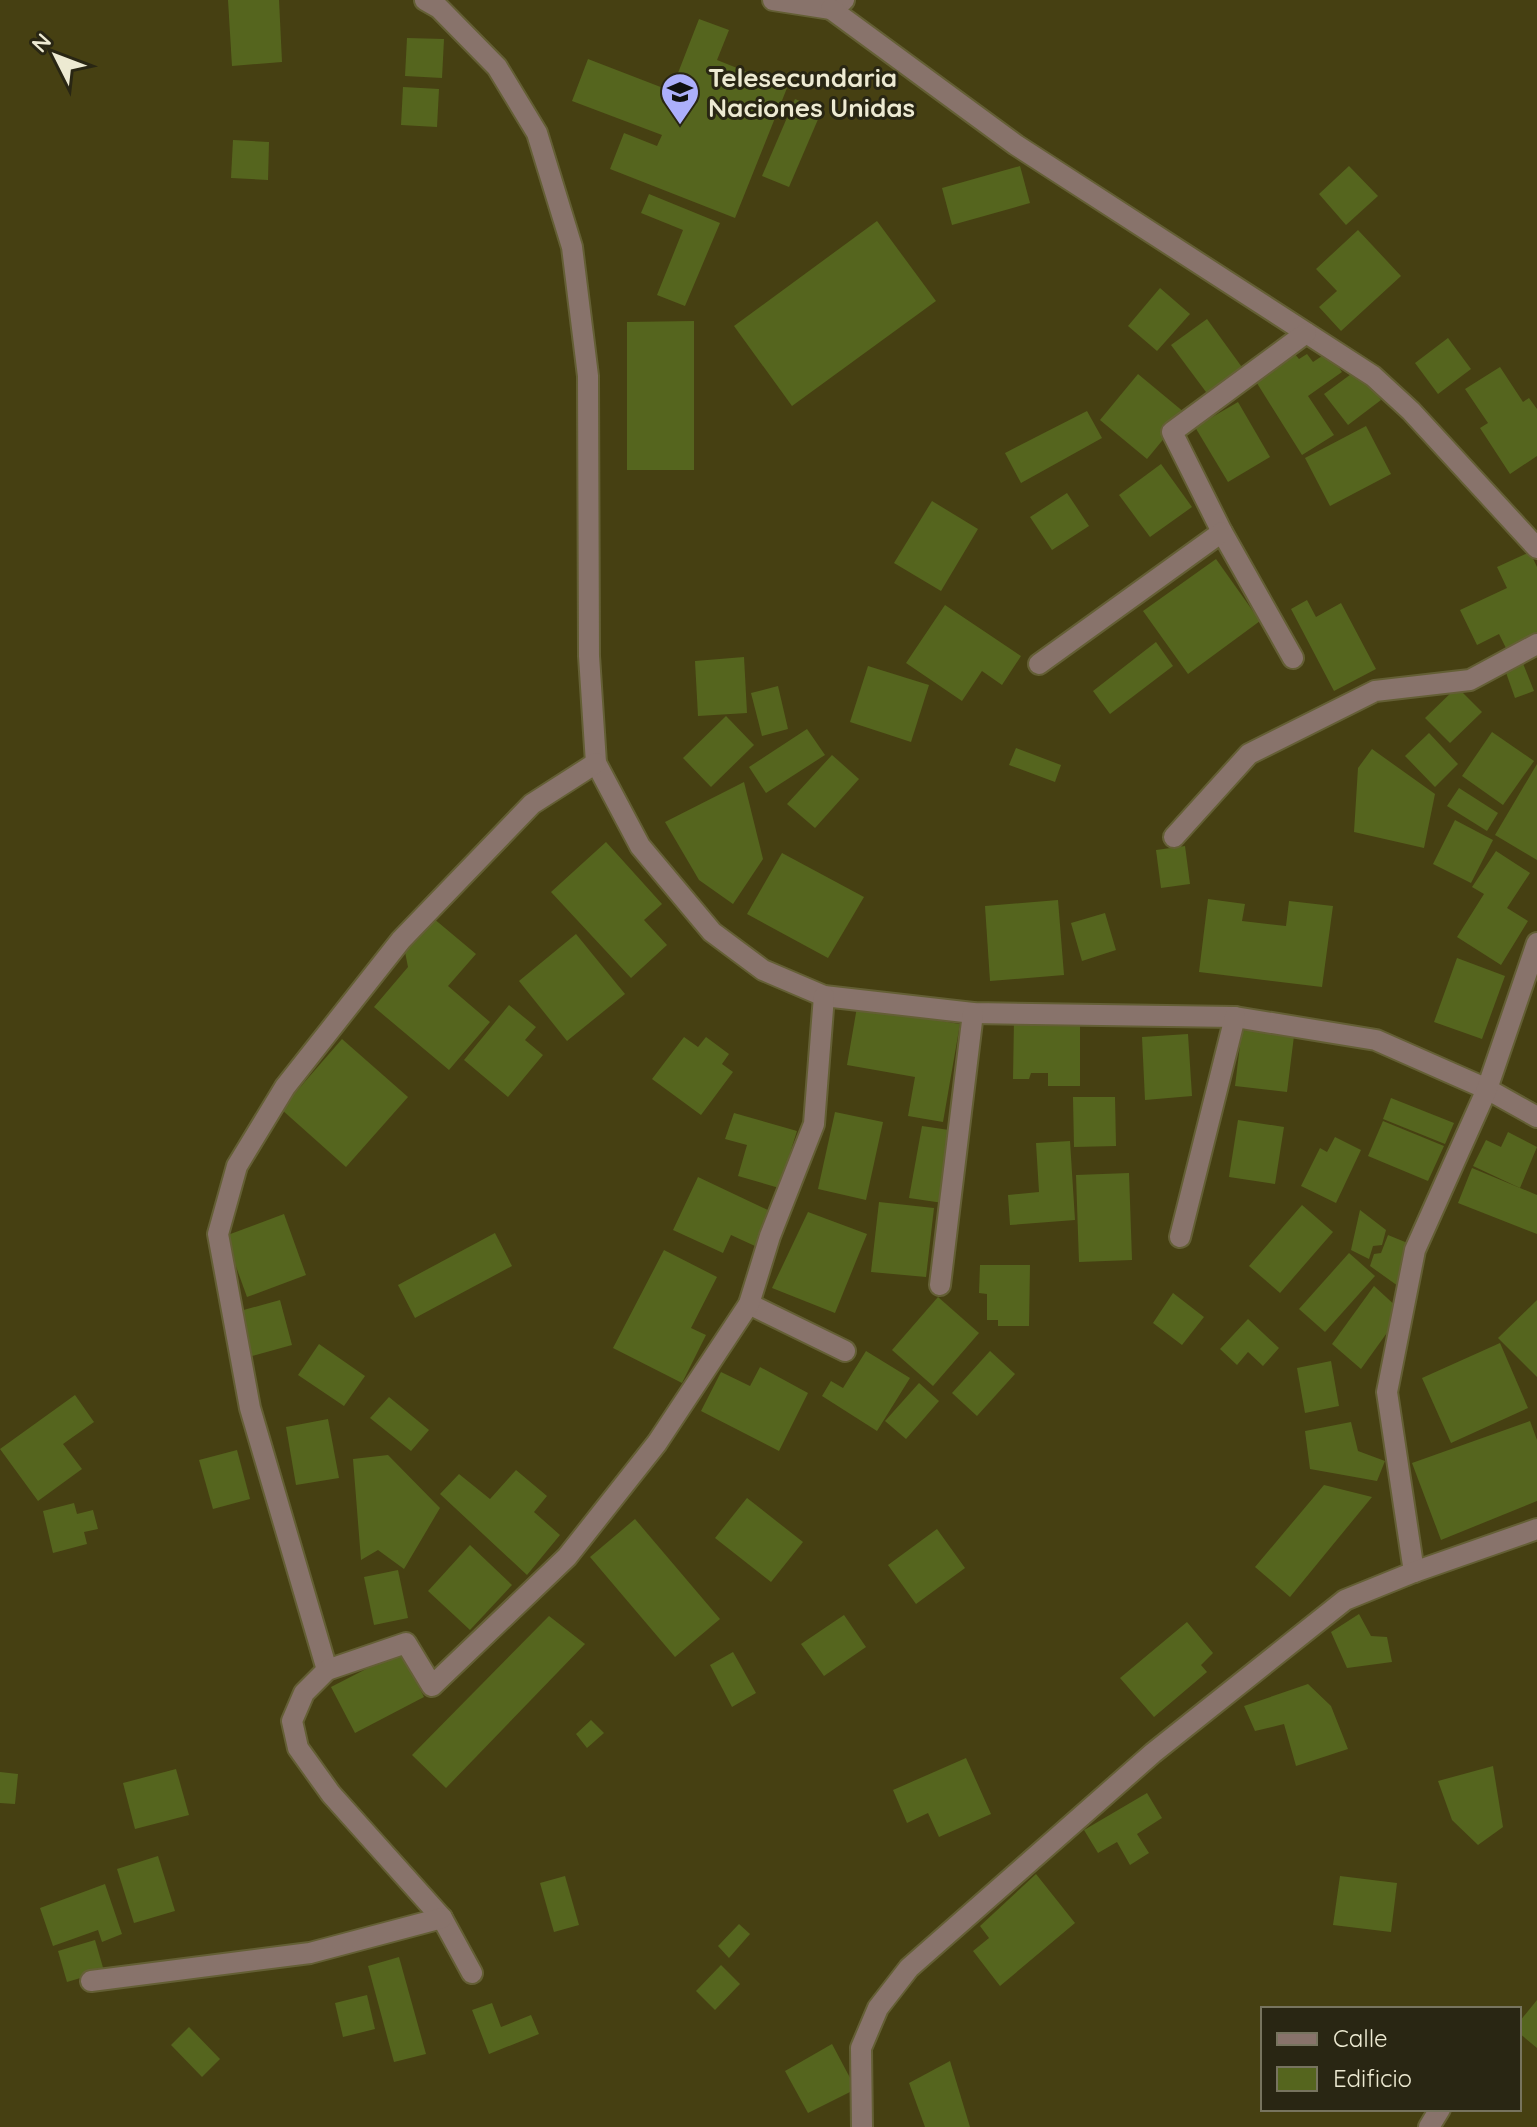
<svg xmlns="http://www.w3.org/2000/svg" width="1537" height="2127" viewBox="0 0 1537 2127" font-family="Quicksand,sans-serif">
<style>
.building{fill:#55651e}
.lines{fill:none;stroke-linecap:round;stroke-linejoin:round}
.minor-casing{stroke:#645f35;stroke-width:24}
.minor{stroke:#88736b;stroke-width:20}
.labels{text-anchor:middle;dominant-baseline:central;stroke-width:6;stroke-linejoin:round;paint-order:stroke}
.poi-label{font-size:26px;font-weight:bold;fill:#edead2;stroke:#292613;text-anchor:start}
</style>
<rect width="100%" height="100%" fill="#464012"/>
<g class="building">
<path d="M228,0H279L282,62L232,66Z"/>
<path d="M699,19L729,30L717,60L787,88L735,218L610,169L624,133L657,146L662,135L572,101L588,59L671,91Z"/>
<path d="M407,38L444,39L442,78L405,76Z"/>
<path d="M403,87L439,89L437,127L401,125Z"/>
<path d="M795,99L822,110L789,187L762,176Z"/>
<path d="M233,140L269,142L268,180L231,178Z"/>
<path d="M1020,166L1030,203L952,225L942,188Z"/>
<path d="M1349,166L1378,196L1346,225L1319,194Z"/>
<path d="M649,194L720,223L685,306L657,295L683,230L641,213Z"/>
<path d="M877,221L936,301L792,406L734,326Z"/>
<path d="M1358,230L1401,276L1341,331L1319,307L1337,291L1316,269Z"/>
<path d="M1160,288L1190,314L1157,351L1128,326Z"/>
<path d="M1207,319L1244,370L1209,396L1171,345Z"/>
<path d="M694,321V470H627V322Z"/>
<path d="M1448,338L1471,369L1438,394L1415,363Z"/>
<path d="M1328,352L1342,372L1308,396L1334,435L1302,455L1255,380L1294,353L1299,359L1307,354L1313,362Z"/>
<path d="M1500,367L1523,402L1529,398L1537,409V456L1510,474L1480,428L1488,423L1465,389Z"/>
<path d="M1358,369L1381,400L1348,425L1324,394Z"/>
<path d="M1138,374L1185,413L1147,459L1100,420Z"/>
<path d="M1238,402L1270,457L1228,482L1195,427Z"/>
<path d="M1087,411L1102,438L1021,483L1005,453Z"/>
<path d="M1366,426L1391,474L1330,506L1305,458Z"/>
<path d="M1161,464L1192,507L1150,537L1119,495Z"/>
<path d="M1067,493L1089,526L1052,550L1030,517Z"/>
<path d="M932,501L978,529L941,591L894,563Z"/>
<path d="M1530,552L1537,567V634L1506,648L1499,634L1477,645L1460,610L1507,588L1497,567Z"/>
<path d="M1216,559L1260,621L1188,674L1143,611Z"/>
<path d="M1307,600L1316,617L1341,603L1376,669L1334,691L1291,609Z"/>
<path d="M945,605L1021,656L1002,685L982,671L962,701L906,663Z"/>
<path d="M1156,642L1173,666L1110,714L1093,691Z"/>
<path d="M744,657L747,713L698,716L695,661Z"/>
<path d="M1522,661L1534,691L1515,698L1504,667Z"/>
<path d="M868,666L929,685L911,742L850,722Z"/>
<path d="M778,686L788,729L762,736L751,693Z"/>
<path d="M1457,687L1482,712L1450,743L1425,718Z"/>
<path d="M726,716L754,745L711,787L683,758Z"/>
<path d="M807,729L825,755L766,793L749,767Z"/>
<path d="M1492,732L1534,761L1503,805L1462,776Z"/>
<path d="M1429,733L1458,764L1435,787L1405,756Z"/>
<path d="M1016,748L1061,765L1055,782L1009,765Z"/>
<path d="M1372,749L1435,794L1424,848L1354,832L1358,768Z"/>
<path d="M832,755L859,779L815,828L787,804Z"/>
<path d="M1537,764V860L1495,835Z"/>
<path d="M744,782L763,859L733,904L699,880L665,822Z"/>
<path d="M1459,788L1498,813L1487,831L1447,806Z"/>
<path d="M1455,820L1493,840L1471,883L1433,864Z"/>
<path d="M606,842L662,904L644,920L667,945L631,978L551,892Z"/>
<path d="M1185,846L1190,884L1161,888L1156,850Z"/>
<path d="M1496,851L1530,873L1507,908L1528,921L1501,965L1457,937L1484,894L1472,887Z"/>
<path d="M782,853L864,897L828,958L747,914Z"/>
<path d="M1208,899L1245,904L1242,921L1286,926L1289,901L1333,906L1322,987L1199,972Z"/>
<path d="M1058,900L1064,975L990,981L985,906Z"/>
<path d="M1105,913L1116,950L1082,961L1071,923Z"/>
<path d="M433,918L476,954L448,986L490,1022L449,1070L374,1007L408,967L405,952Z"/>
<path d="M576,934L625,994L567,1041L519,981Z"/>
<path d="M1457,958L1505,976L1482,1039L1434,1022Z"/>
<path d="M509,1005L536,1027L525,1040L543,1055L508,1097L464,1060Z"/>
<path d="M857,1007L960,1024L943,1122L908,1116L915,1077L847,1065Z"/>
<path d="M1080,1018V1086H1048V1073H1031L1029,1079H1013L1014,1019Z"/>
<path d="M1242,1029L1294,1036L1287,1092L1235,1086Z"/>
<path d="M1188,1034L1192,1096L1145,1100L1142,1037Z"/>
<path d="M684,1037L698,1047L706,1037L729,1054L722,1064L733,1072L701,1115L652,1079Z"/>
<path d="M342,1039L408,1097L346,1167L281,1109Z"/>
<path d="M1073,1097H1115L1116,1146L1074,1147Z"/>
<path d="M1391,1098L1454,1123L1445,1144L1383,1119Z"/>
<path d="M835,1112L883,1122L866,1200L818,1189Z"/>
<path d="M734,1113L797,1131L779,1188L738,1176L747,1145L725,1139Z"/>
<path d="M1238,1120L1284,1127L1275,1184L1229,1177Z"/>
<path d="M1383,1121L1444,1146L1428,1181L1368,1156Z"/>
<path d="M922,1126L956,1131L943,1203L909,1198Z"/>
<path d="M1508,1132L1537,1147L1520,1188L1473,1166L1486,1140L1501,1147Z"/>
<path d="M1335,1137L1361,1150L1336,1203L1301,1186L1320,1148L1327,1152Z"/>
<path d="M1070,1141L1075,1220L1010,1225L1008,1195L1039,1192L1036,1143Z"/>
<path d="M1472,1168L1537,1195V1234L1458,1203Z"/>
<path d="M1129,1173L1132,1260L1079,1262L1076,1175Z"/>
<path d="M698,1177L770,1211L755,1246L731,1235L723,1253L673,1230Z"/>
<path d="M879,1202L934,1208L926,1277L871,1272Z"/>
<path d="M1302,1205L1333,1232L1280,1293L1249,1266Z"/>
<path d="M1360,1210L1386,1230L1382,1245L1373,1246L1369,1259L1351,1250Z"/>
<path d="M808,1212L867,1234L835,1313L772,1288Z"/>
<path d="M284,1214L306,1275L247,1297L225,1236Z"/>
<path d="M495,1233L512,1266L415,1318L398,1285Z"/>
<path d="M1388,1235L1410,1244L1398,1286L1370,1266L1374,1254L1381,1253Z"/>
<path d="M664,1250L717,1277L691,1328L706,1335L682,1383L613,1348Z"/>
<path d="M1349,1253L1375,1276L1325,1332L1299,1309Z"/>
<path d="M980,1265H1030L1029,1326H998V1320H987V1294L979,1293Z"/>
<path d="M1374,1286L1398,1308L1389,1330L1361,1369L1332,1344Z"/>
<path d="M1173,1293L1204,1317L1182,1345L1153,1323Z"/>
<path d="M938,1297L979,1333L933,1386L892,1350Z"/>
<path d="M280,1300L292,1345L252,1356L240,1311Z"/>
<path d="M1537,1300V1377L1498,1338Z"/>
<path d="M1248,1319L1279,1348L1263,1366L1248,1352L1237,1365L1220,1349Z"/>
<path d="M1500,1343L1528,1408L1451,1443L1422,1378Z"/>
<path d="M319,1344L365,1376L344,1406L298,1375Z"/>
<path d="M866,1351L910,1378L877,1431L822,1396L831,1381L843,1388Z"/>
<path d="M990,1351L1015,1374L977,1416L952,1393Z"/>
<path d="M1331,1361L1339,1406L1305,1413L1297,1368Z"/>
<path d="M760,1367L808,1393L779,1451L701,1411L721,1372L750,1386Z"/>
<path d="M919,1383L939,1401L906,1439L885,1421Z"/>
<path d="M75,1395L94,1422L63,1444L82,1469L38,1501L0,1449Z"/>
<path d="M389,1397L429,1430L411,1451L370,1418Z"/>
<path d="M328,1419L339,1478L296,1485L286,1427Z"/>
<path d="M1530,1421L1537,1440V1501L1441,1540L1412,1463Z"/>
<path d="M1351,1422L1358,1451L1385,1461L1377,1481L1310,1469L1305,1431Z"/>
<path d="M237,1450L250,1499L213,1509L199,1460Z"/>
<path d="M388,1455L440,1508L404,1569L378,1550L361,1560L353,1459Z"/>
<path d="M516,1470L547,1496L534,1512L560,1535L527,1575L440,1494L459,1474L490,1499Z"/>
<path d="M1324,1485L1372,1497L1290,1597L1255,1567Z"/>
<path d="M747,1498L803,1542L771,1582L715,1538Z"/>
<path d="M74,1503L77,1514L93,1510L98,1529L84,1532L87,1544L53,1553L43,1511Z"/>
<path d="M635,1519L720,1619L675,1657L590,1557Z"/>
<path d="M937,1529L965,1568L916,1604L888,1565Z"/>
<path d="M470,1545L512,1585L470,1630L428,1591Z"/>
<path d="M398,1570L408,1618L374,1625L364,1577Z"/>
<path d="M1359,1614L1371,1636L1387,1637L1392,1662L1347,1668L1331,1632Z"/>
<path d="M844,1615L866,1647L824,1676L801,1644Z"/>
<path d="M549,1616L585,1644L446,1788L412,1755Z"/>
<path d="M1187,1622L1213,1653L1201,1665L1207,1672L1154,1717L1120,1678Z"/>
<path d="M401,1651L424,1697L355,1733L331,1687Z"/>
<path d="M733,1652L756,1693L732,1707L710,1665Z"/>
<path d="M1308,1684L1331,1706L1348,1749L1296,1766L1284,1724L1255,1731L1244,1706Z"/>
<path d="M591,1720L604,1733L587,1748L576,1734Z"/>
<path d="M966,1758L991,1814L939,1837L928,1813L907,1823L893,1790Z"/>
<path d="M1493,1766L1503,1827L1478,1845L1452,1820L1438,1781Z"/>
<path d="M176,1769L189,1815L135,1829L123,1783Z"/>
<path d="M0,1772L18,1774L15,1804L0,1803Z"/>
<path d="M1147,1793L1162,1818L1137,1834L1149,1853L1130,1865L1117,1842L1098,1853L1084,1830Z"/>
<path d="M158,1856L175,1911L134,1923L117,1869Z"/>
<path d="M1036,1874L1075,1923L1000,1986L973,1951L989,1938L980,1926Z"/>
<path d="M565,1876L579,1925L554,1932L540,1883Z"/>
<path d="M1340,1876L1397,1883L1391,1932L1333,1925Z"/>
<path d="M105,1884L122,1934L102,1942L98,1930L53,1946L40,1908Z"/>
<path d="M739,1924L750,1934L729,1958L718,1946Z"/>
<path d="M95,1940L104,1971L67,1982L58,1951Z"/>
<path d="M399,1957L426,2054L394,2062L368,1966Z"/>
<path d="M721,1965L740,1984L715,2010L696,1991Z"/>
<path d="M367,1995L375,2029L343,2037L335,2003Z"/>
<path d="M1537,2000V2048L1519,2033V2022Z"/>
<path d="M492,2003L501,2027L531,2015L539,2034L489,2054L472,2010Z"/>
<path d="M189,2027L220,2059L202,2077L171,2045Z"/>
<path d="M832,2044L856,2089L808,2113L785,2071Z"/>
<path d="M950,2061L970,2127H925L909,2083Z"/>
</g>
<g class="lines">
<g class="minor-casing">
<g id="minor">
<path d="M425,0L439,8L497,67L537,133L572,247L588,376L589,656L596,763L640,846L712,932L763,970L824,996L973,1013L1235,1017L1376,1040L1487,1089L1537,1117"/>
<path d="M773,0L831,9L844,0"/>
<path d="M831,9L1016,145L1373,376L1411,411L1537,548"/>
<path d="M1293,658L1222,532L1172,432L1306,333"/>
<path d="M1039,664L1222,532"/>
<path d="M1174,837L1249,754L1375,691L1470,680L1537,644"/>
<path d="M1180,1237L1235,1017"/>
<path d="M940,1285L973,1013"/>
<path d="M749,1304L845,1351"/>
<path d="M1414,1572L1387,1392L1415,1250L1487,1089L1537,943"/>
<path d="M327,1670L250,1408L218,1234L237,1166L285,1087L401,940L532,804L596,763"/>
<path d="M472,1973L442,1918L331,1794L298,1748L292,1721L304,1693L327,1670L406,1643L432,1686L567,1557L657,1443L749,1304L770,1236L814,1124L824,996"/>
<path d="M91,1981L310,1953L442,1918"/>
<path d="M862,2127L861,2048L878,2008L909,1968L1153,1753L1345,1600L1414,1572L1537,1529"/>
<path d="M1429,2127L1440,2109"/>
</g>
</g>
<use href="#minor" class="minor"/>
</g>
<defs>
<g id="school-pin" transform="scale(2)"><path d="M0 17L-7.5 6A9.5 9.5 0 1 1 7.5 6Z" fill="#acaffb" stroke="#292613"/><path d="M0-5L7-2L0 1L-7-2ZM-4 1L0 2.5L4 1V4Q0 6-4 4Z" fill="#111"/></g>
</defs>
<g fill-rule="evenodd">
<use href="#school-pin" x="680" y="92"/>
</g>
<g class="labels">
<g class="poi-label">
<text x="708" y="77">Telesecundaria<tspan x="708" dy="30">Naciones Unidas</tspan></text>
</g>
</g>
<rect x="1261" y="2007" width="260" height="104" fill="#292613" stroke="#77745f" stroke-width="2"/>
<rect x="1277" y="2033" width="40" height="12" fill="#88736b" stroke="#77745f" stroke-width="2"/>
<text x="1333" y="2047" font-size="24" fill="#edead2">Calle</text>
<rect x="1277" y="2067" width="40" height="24" fill="#55651e" stroke="#77745f" stroke-width="2"/>
<text x="1333" y="2087" font-size="24" fill="#edead2">Edificio</text>
<g transform="translate(56 56) rotate(312)" stroke="#292613" stroke-width="6" paint-order="stroke">
<path d="M0-6L14 30L0 20L-14 30Z" fill="#edead2"/>
<text y="-12" font-size="22" font-weight="bold" text-anchor="middle" fill="#edead2">N</text>
</g>
</svg>
